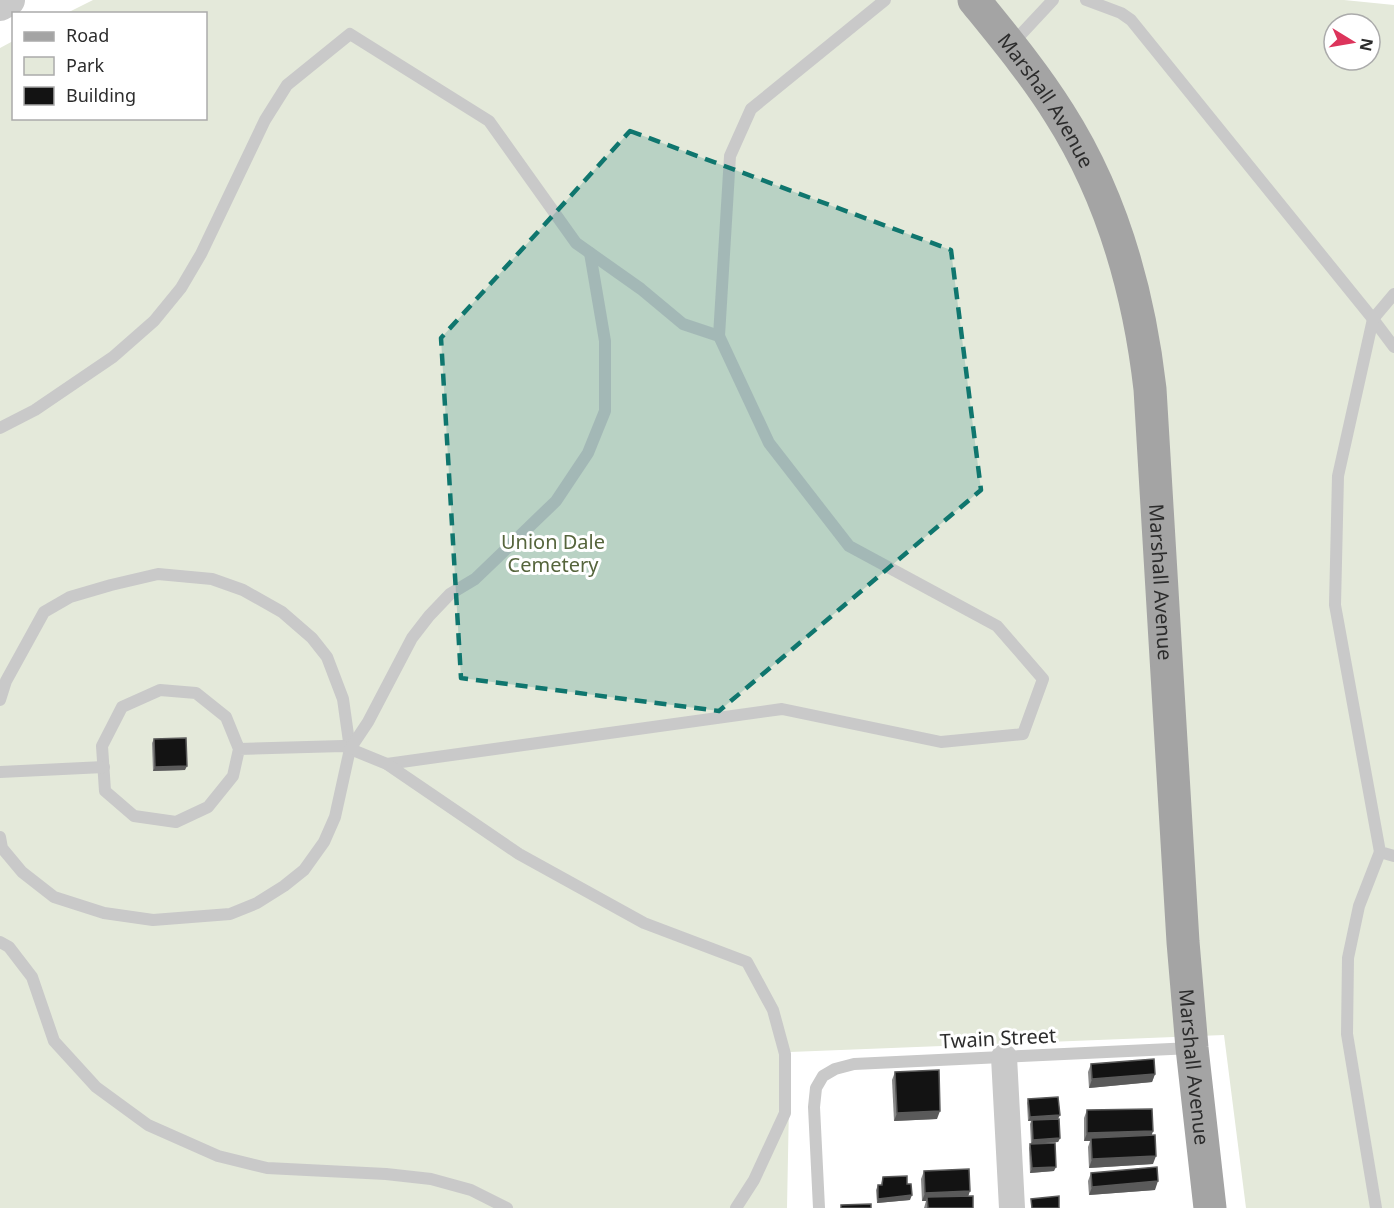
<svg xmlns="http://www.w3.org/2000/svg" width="1394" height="1208" viewBox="0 0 1394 1208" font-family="'Noto Sans',sans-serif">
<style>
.green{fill:#e4e9da;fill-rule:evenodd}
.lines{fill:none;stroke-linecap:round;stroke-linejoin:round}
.service{stroke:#c9c9c9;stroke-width:12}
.minor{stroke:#c9c9c9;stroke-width:26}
.tertiary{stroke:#c9c9c9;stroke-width:32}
.primary{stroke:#a4a4a4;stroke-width:33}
.wall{fill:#898989}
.shaded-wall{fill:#5a5a5a}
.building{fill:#131313;stroke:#5a5a5a;stroke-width:1.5}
.marked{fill:#0f766e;fill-opacity:0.2;stroke:#0f766e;stroke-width:4.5;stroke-dasharray:12 8;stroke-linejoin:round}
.labels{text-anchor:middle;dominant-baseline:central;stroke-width:6;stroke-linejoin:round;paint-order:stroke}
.street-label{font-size:20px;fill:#2c2c2c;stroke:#fff}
.park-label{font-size:20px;fill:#56653c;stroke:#fff}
</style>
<rect width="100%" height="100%" fill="#fff"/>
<path class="green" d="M93,0H1344L1394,5V1208H1246L1224,1035L790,1052L787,1208H0V48L13,41L14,118H206V14L67,13ZM1334,24H1370V60H1334Z"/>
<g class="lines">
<g class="service">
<path d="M1086,0L1121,13L1131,20L1373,319L1394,347"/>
<path d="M1011,45L1053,0"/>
<path d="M1394,294L1373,319L1338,476L1335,605L1380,852L1394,856"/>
<path d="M719,336L730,156L751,109L885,0"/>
<path d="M0,428L35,410L113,357L154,321L181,288L201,254L265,120L287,85L350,34L489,121L576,243L641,289L683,324L719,336L769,443L849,546L997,626L1043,679L1023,734L941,742L782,709L387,764"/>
<path d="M0,700L6,681L44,612L70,597L111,585L158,574L212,579L243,590L282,612L312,638L327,657L343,699L350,749L335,817L324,842L304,870L284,886L257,903L230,914L153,920L104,913L54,897L22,872L2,848L0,837"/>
<path d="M239,749L233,776L208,807L176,822L134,816L105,791L102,746L122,707L160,690L196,693L226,717L239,749L343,746L387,764L519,854L644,923L747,962L773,1010L785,1054V1113L754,1180L736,1208"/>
<path d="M350,749L368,722L412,638L429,616L450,594L475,579L556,501L588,453L605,411V341L590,253"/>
<path d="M0,772L104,767"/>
<path d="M0,942L9,947L32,977L54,1041L96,1087L148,1125L218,1156L267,1168L386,1174L431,1179L471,1190L507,1208"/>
<path d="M819,1208L814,1107L816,1088L823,1076L835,1069L854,1064L1192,1048"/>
<path d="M1376,1208L1347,1034L1348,958L1359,906L1380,852"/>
</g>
<path class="minor" d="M1004,1057L1012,1208"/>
<path class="tertiary" d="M0,5L9,0"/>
<path class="primary" id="s1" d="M974,0C1004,37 1034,73 1059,113C1112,196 1139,293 1150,389L1183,942L1192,1048L1210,1208"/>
</g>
<g class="wall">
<path d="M154,739L185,770L153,771L152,743Z"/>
<path d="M1091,1064L1155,1074L1152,1082L1089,1088L1088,1072Z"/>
<path d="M895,1072L937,1119L894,1121L892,1080Z"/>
<path d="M1028,1099L1058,1119L1060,1138L1058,1142L1031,1144L1030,1124L1031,1121H1028L1027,1103Z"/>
<path d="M1087,1110L1153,1131L1151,1136L1153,1164L1089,1168L1088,1147L1090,1141H1084V1118Z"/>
<path d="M1030,1144L1054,1171L1030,1173L1029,1148Z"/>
<path d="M924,1171L968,1196L973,1208H924L926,1201H922L921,1179Z"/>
<path d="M1091,1173L1155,1190L1089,1195L1088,1181Z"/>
<path d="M883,1177L907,1184L910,1200L877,1203L876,1190L878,1185H881Z"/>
</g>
<g class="shaded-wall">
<path d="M187,766L185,770L153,771L155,767Z"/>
<path d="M1155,1074L1152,1082L1089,1088L1092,1079Z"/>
<path d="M940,1111L937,1119L894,1121L897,1113Z"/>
<path d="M1060,1115L1058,1119L1028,1121L1030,1117Z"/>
<path d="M1153,1131L1150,1140L1091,1138L1090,1141H1084L1087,1133Z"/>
<path d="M1060,1138L1058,1142L1031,1144L1033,1140Z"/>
<path d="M1156,1156L1153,1164L1089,1168L1092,1159Z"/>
<path d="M1056,1167L1054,1171L1030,1173L1032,1168Z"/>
<path d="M1158,1181L1155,1190L1089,1195L1092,1187Z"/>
<path d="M970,1191L967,1200L927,1197L926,1201H922L925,1193Z"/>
<path d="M912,1195L910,1200L877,1203L878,1199Z"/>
</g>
<g class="building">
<path d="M186,738L187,766L155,767L154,739Z"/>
<path d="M1154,1059L1155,1074L1092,1079L1091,1064Z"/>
<path d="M939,1070L940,1111L897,1113L895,1072Z"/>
<path d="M1058,1097L1060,1115L1030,1117L1028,1099Z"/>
<path d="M1152,1109L1153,1131L1087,1133V1110Z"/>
<path d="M1059,1119L1060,1138L1033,1140L1032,1120Z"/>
<path d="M1155,1135L1156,1156L1092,1159L1091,1138Z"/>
<path d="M1055,1143L1056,1167L1032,1168L1030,1144Z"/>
<path d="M1157,1167L1158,1181L1092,1187L1091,1173Z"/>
<path d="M969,1169L970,1191L925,1193L924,1171Z"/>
<path d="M907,1176V1184H911L912,1195L878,1199V1185H882L883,1177Z"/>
<path d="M973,1196V1208H928L927,1197Z"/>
<path d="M1059,1196V1208H1032L1031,1199Z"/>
<path d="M871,1204V1208H841V1205Z"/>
</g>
<path class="marked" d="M630,131L951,250L981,490L719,711L461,678L441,338Z"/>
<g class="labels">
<g class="street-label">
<text stroke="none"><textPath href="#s1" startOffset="124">Marshall Avenue</textPath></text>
<text stroke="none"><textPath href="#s1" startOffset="628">Marshall Avenue</textPath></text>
<text transform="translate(998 1038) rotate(-3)">Twain Street</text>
<text stroke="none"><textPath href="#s1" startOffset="1114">Marshall Avenue</textPath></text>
</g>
<g class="park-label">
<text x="553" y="541">Union Dale<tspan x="553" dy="23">Cemetery</tspan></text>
</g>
</g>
<rect x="12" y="12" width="195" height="108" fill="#ffffff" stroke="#ababab" stroke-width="1.5"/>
<rect x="24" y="32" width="30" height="9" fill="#a4a4a4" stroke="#ababab" stroke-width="1.5"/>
<text x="66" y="42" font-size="18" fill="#2c2c2c">Road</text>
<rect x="24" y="57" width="30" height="18" fill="#e4e9da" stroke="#ababab" stroke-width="1.5"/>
<text x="66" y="72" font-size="18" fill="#2c2c2c">Park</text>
<rect x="24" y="87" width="30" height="18" fill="#131313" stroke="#ababab" stroke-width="1.5"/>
<text x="66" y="102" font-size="18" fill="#2c2c2c">Building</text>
<g transform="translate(1352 42) rotate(101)"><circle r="28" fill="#ffffff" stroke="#ababab" stroke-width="1.5"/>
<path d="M0-4.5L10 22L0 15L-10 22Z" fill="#dc345b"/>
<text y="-9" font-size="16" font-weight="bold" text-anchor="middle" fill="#2c2c2c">N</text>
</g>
</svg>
